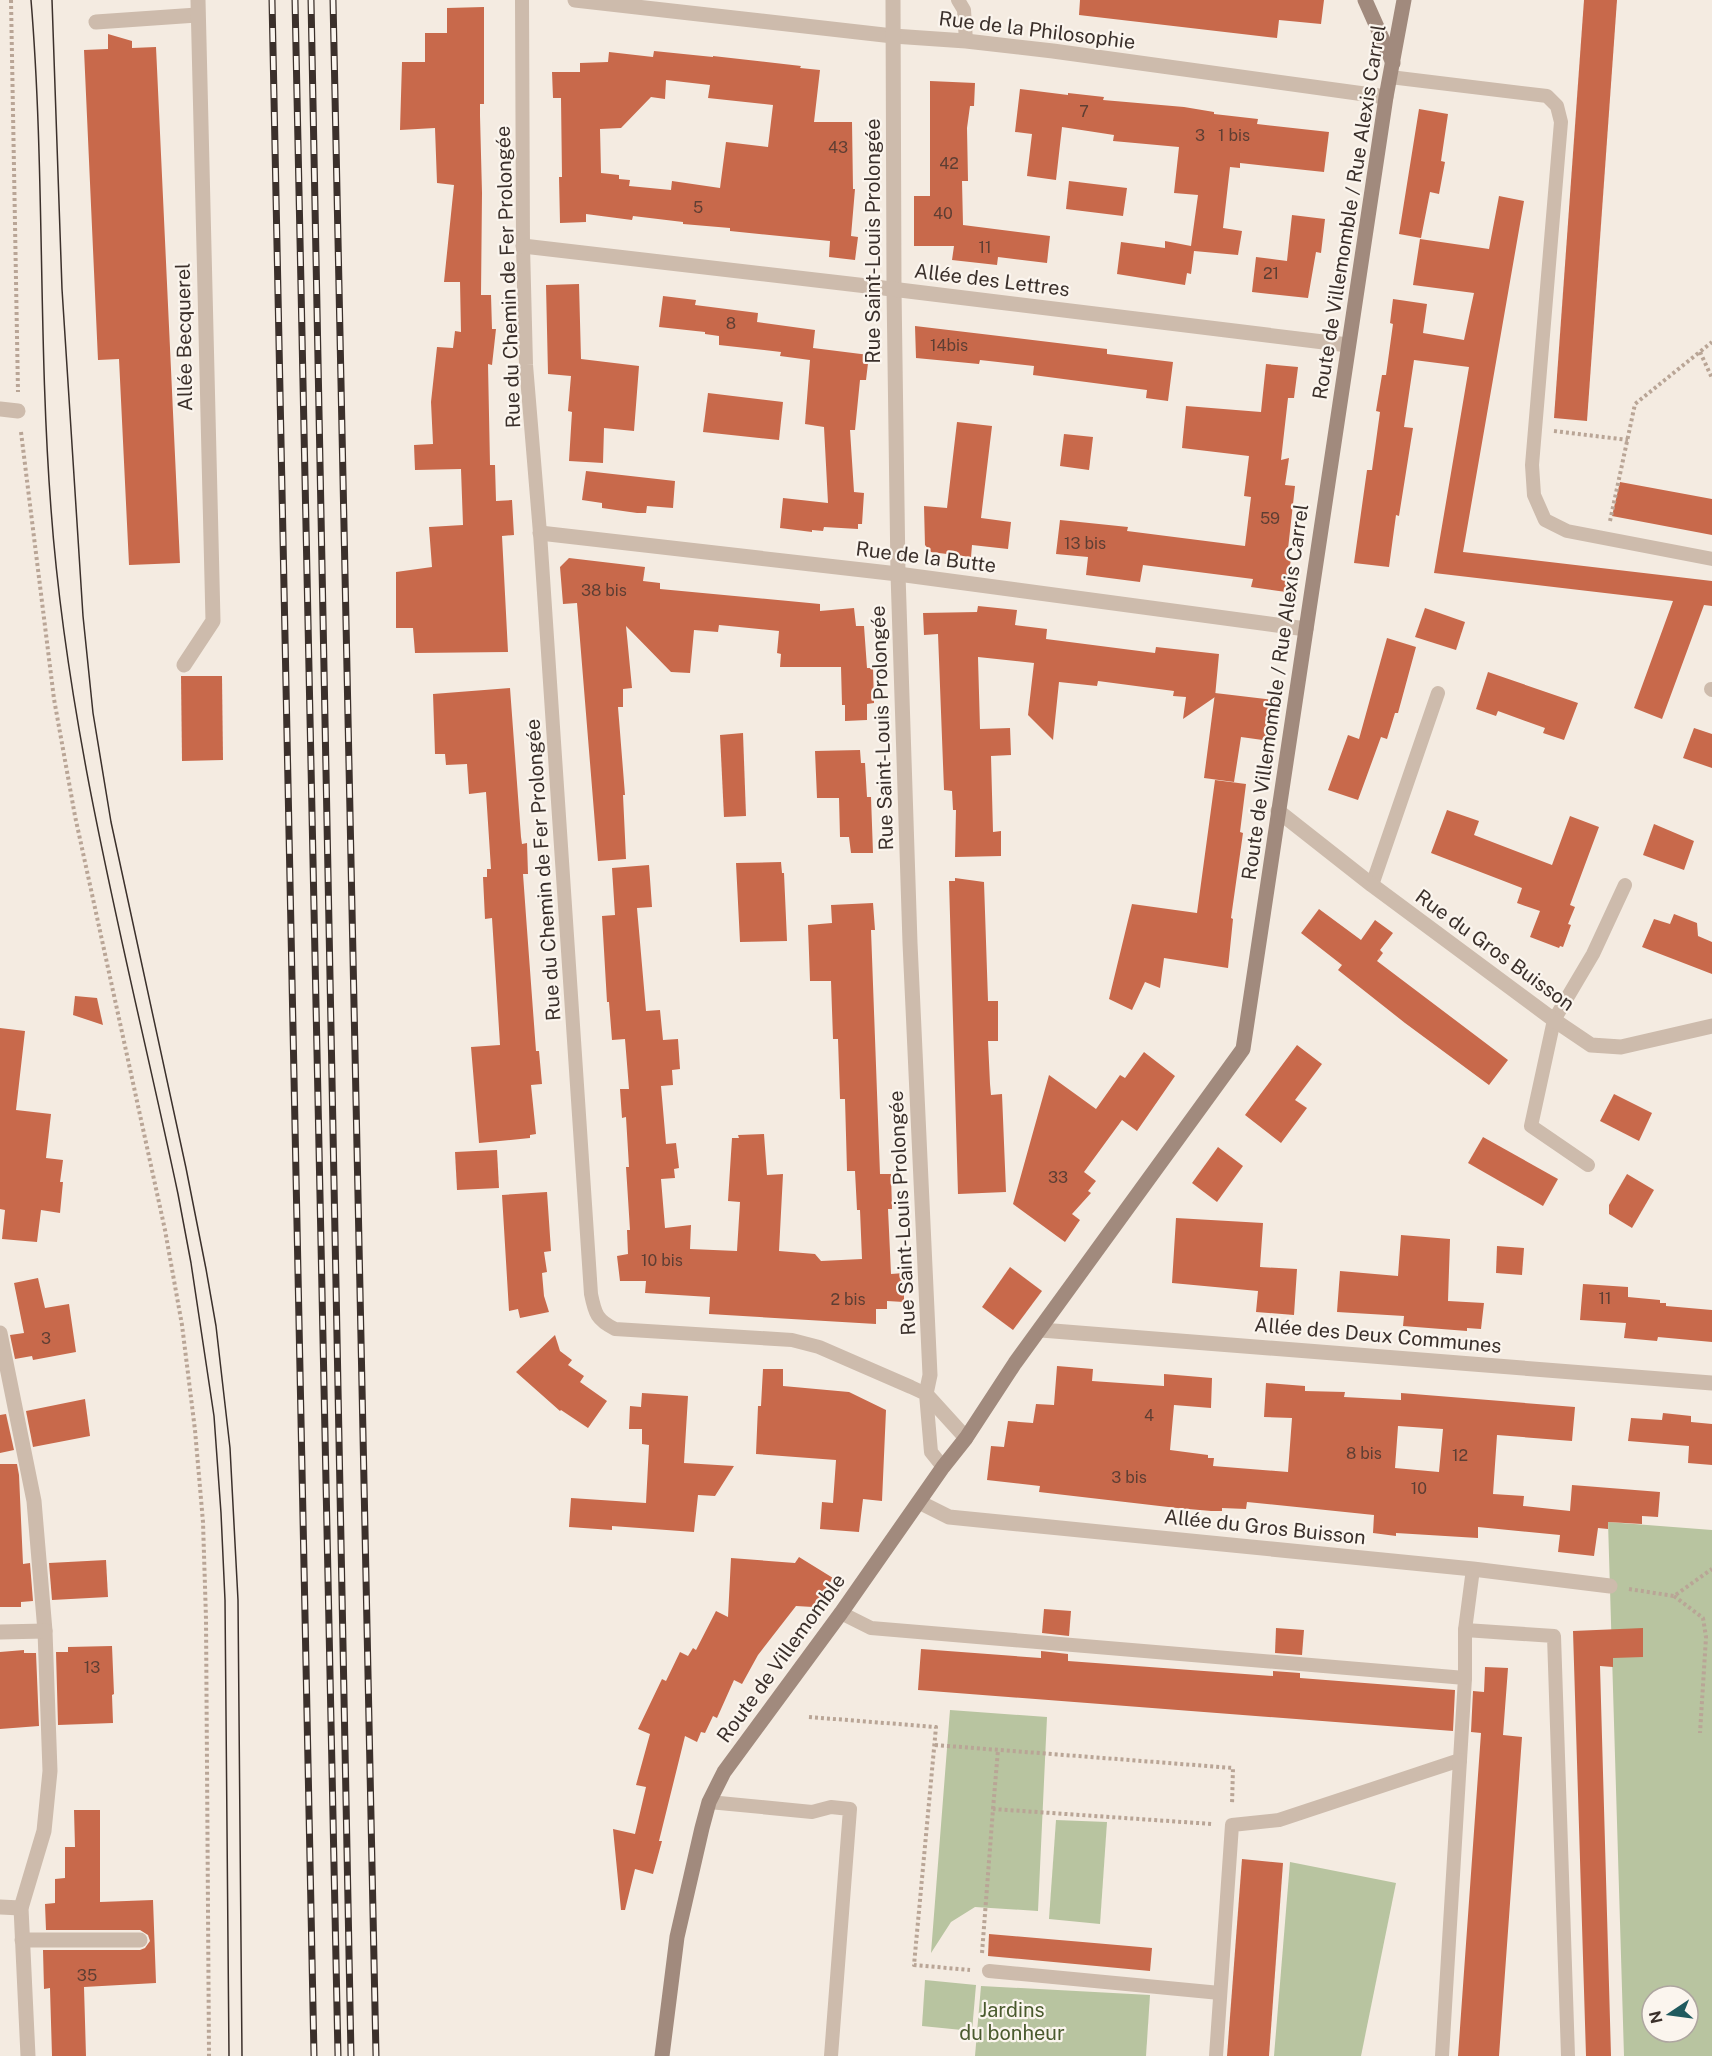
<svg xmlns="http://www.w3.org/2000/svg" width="1712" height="2056" viewBox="0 0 1712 2056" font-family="'Public Sans',sans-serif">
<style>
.green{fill:#b8c4a0;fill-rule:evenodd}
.building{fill:#c8694b;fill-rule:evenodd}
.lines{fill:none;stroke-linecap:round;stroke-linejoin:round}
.path{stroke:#b9a596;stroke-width:4;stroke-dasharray:3 3;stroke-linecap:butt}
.lane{stroke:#cdbbac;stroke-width:14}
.street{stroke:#cdbbac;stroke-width:15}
.secondary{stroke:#a18a7d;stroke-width:15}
.tram{stroke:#3b302b;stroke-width:1.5}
.rail-casing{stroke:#3b302b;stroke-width:7}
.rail{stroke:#fbf5ee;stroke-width:4.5;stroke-dasharray:14;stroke-linecap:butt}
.labels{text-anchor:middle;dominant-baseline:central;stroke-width:4.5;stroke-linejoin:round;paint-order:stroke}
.number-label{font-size:16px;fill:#5e3e33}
.street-label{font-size:20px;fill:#3b302b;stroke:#fbf5ee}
.park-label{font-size:20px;fill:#4a5a2e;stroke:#fbf5ee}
</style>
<rect width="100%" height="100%" fill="#f4ebe1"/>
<g class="green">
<path d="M1608,1522L1712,1530V2056H1624ZM1652,1996H1688V2032H1652Z"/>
<path d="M950,1710L1047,1717L1038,1911L975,1907L951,1922L931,1953Z"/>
<path d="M1056,1820L1107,1822L1100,1924L1049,1919Z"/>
<path d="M1290,1862L1396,1883L1361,2056H1274Z"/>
<path d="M925,1980L976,1985L972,2031L922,2026Z"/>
<path d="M981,1986L1150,1995L1146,2056H975Z"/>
</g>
<g class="building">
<path d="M1080,0H1324L1321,24L1279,20L1277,38L1079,15Z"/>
<path d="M1584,0H1617L1587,421L1554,418Z"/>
<path d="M484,7V104H480V116L482,193L481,295H491L492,329H496L492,365L488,364L490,465H495L496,501L512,500L514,535L502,536L508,652L415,653L413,628H396V572L432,567L429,527L463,525L461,469L415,470L414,445L433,444L431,402L437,347L453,348L455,331L461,332L460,282H444L454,185L437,183L435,128L400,130L402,62H425V33H447V8Z"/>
<path d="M108,34L132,41V48L156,47L180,563L129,565L119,359L98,360L84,50L108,49Z"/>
<path d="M654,51L713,57V56L801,66L800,68L820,70L814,122H852L853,189H855L851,236L858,237L855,260L829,257L830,241L730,231V228L683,224V222L633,216L632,220L586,214V222L560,223L559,177H562L561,98H553L552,72H580V63L608,62L609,52L653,57ZM666,80L710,85L708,98L773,105L768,147L726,142L720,188L672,181L671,190L629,186L630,180L619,179V175L601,173L600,129L621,128L651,97L665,99Z"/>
<path d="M930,81L975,83L974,106H970L967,128L968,181H962L963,225L1050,236L1047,263L998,257L997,265L952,260L954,246H914V196H930Z"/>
<path d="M1020,89L1068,95V93L1104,97L1103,100L1184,107L1214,112V114L1258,119L1257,124L1329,132L1324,172L1240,163V168L1230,167L1223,228L1242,231L1238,255L1194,251L1191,274L1187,273L1185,285L1117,274L1121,242L1165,248V241L1191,246L1198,195L1174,193L1179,147L1113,141L1114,135L1062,127L1056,180L1027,176L1032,134L1015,132Z"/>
<path d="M1419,109L1448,114L1441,161L1445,162L1439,194L1430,192L1421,238L1399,234Z"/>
<path d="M1069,181L1127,188L1123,216L1066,209Z"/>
<path d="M1499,196L1524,201L1463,552L1712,581V606L1704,605L1662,719L1634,708L1673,601L1434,573L1469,367L1414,360L1404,427L1413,428L1399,516L1396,515L1389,567L1354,563L1367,470H1372L1380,412L1376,411L1382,375H1386L1393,324L1390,323L1393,299L1427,304L1423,333L1464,340L1474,293L1413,285L1420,239L1489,249Z"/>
<path d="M1292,215L1325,219L1321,253L1316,252L1308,298L1252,292L1256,257L1287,261Z"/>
<path d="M579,284L581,359L639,366L634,431L604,428L603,463L569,461L572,412L568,411L571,376L548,374L546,285Z"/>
<path d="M663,296L696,300L695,305L758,313L757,322L815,330L813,348L869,355L866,380H860L855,430H850L854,492L864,493L862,524H858V529L824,527L823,531L812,530V532L780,528L783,498L828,503L824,427L805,424L810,360L780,356L781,352L719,345V336L705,334V332L659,327Z"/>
<path d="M915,326L1107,349V354L1173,362L1168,401L1146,398L1147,390L1033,375L1034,366L980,360L979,364L916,358Z"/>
<path d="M1266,364L1298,367L1294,398H1288L1281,460L1289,458L1285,485L1295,486L1287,558L1291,559L1286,592L1251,587L1253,579L1143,565L1140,582L1086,575L1088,557L1056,554L1060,520L1128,527L1127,531L1245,546L1251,497L1244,496L1249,456L1182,448L1186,406L1261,412Z"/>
<path d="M708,393L783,402L779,440L703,432Z"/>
<path d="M957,422L992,426L981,518L1011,522L1008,549L972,545L971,557L931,552L925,545L924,506L947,508Z"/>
<path d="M1064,434L1093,437L1089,470L1060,466Z"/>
<path d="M586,471L675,481L673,508L647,506L646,513H637L602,508V503L582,500Z"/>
<path d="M1620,482L1712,499V535L1612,516Z"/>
<path d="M569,558L645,567L643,581L660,583V589L820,604V611L854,608L856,626H864L867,668H873L874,703L867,704V720L845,721V705H842L841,667H780L781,654L777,653L779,631L719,625L718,632L694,630L690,673L671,672L626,626L632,688L623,689V707H618L625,795H623L626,859L598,861L577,603L563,604L560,567Z"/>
<path d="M978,606L1017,610L1015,625L1047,629L1046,639L1155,653L1156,647L1219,654L1215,697L1183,719L1186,697L1173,696L1174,691L1098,681L1097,686L1059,682L1053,740L1028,715L1034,663L978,657L980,729L1010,728L1011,755L991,756L993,832L1001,831V856L955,857L956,810H953L952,791L944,790L938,634L924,635L923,613L977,612Z"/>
<path d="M1425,608L1465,622L1456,650L1415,637Z"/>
<path d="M1387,638L1416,647L1398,713H1395L1387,739L1381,737L1358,800L1328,790L1348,735L1359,739Z"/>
<path d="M1488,672L1578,703L1564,740L1543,733L1545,728L1498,711L1496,716L1476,709Z"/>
<path d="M181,676H222L223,760L182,761Z"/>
<path d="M510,688L521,837L522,844L527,843L528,874H523L526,916L536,1051H539L542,1084L531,1085L536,1134L530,1135V1138L479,1143L471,1047L500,1045L492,918L485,919L483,877H487V869H491L486,792L469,794L467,764L446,765L445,754H435L433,694Z"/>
<path d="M1215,693L1275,700L1270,741L1241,737L1234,782L1204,778Z"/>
<path d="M1694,728L1712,734V768L1683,758Z"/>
<path d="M743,733L746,816L724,817L720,735Z"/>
<path d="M860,750L861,763H865L867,797H871L873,853H851L849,837H840L839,798H817L815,751Z"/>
<path d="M1215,780L1246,784L1240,832L1243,833L1231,918L1233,919L1228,968L1164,958L1160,988L1145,982L1132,1010L1109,999L1132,904L1197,913Z"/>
<path d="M1447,810L1479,821L1474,835L1552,865L1570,816L1599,827L1570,905L1575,907L1568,924L1571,925L1563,947L1560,946L1559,948L1530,937L1540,911L1517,903L1522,888L1431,853Z"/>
<path d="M1654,824L1694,841L1684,870L1643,855Z"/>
<path d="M781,862L782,873H784L787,941L740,942L736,863Z"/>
<path d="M649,865L652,907L637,908L646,1011L660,1010L663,1040L678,1039L680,1069L672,1070L673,1085L661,1086L666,1144L676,1143L679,1168L674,1169L675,1178L661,1179L665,1228L691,1225L690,1249L737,1251L740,1202L728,1201L732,1138H739L738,1135L764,1134L767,1175L783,1174L779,1251L815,1254L821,1261L862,1259L860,1210H857L855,1171H847L845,1099H840L838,1039H833L831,981H810L808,925L832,923L831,905L873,903L875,930H871L880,1174H891L892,1209H888L891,1274L904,1273V1302L887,1301V1309H876V1324L709,1314L710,1297L645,1293L646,1281H620L617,1256L628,1254L627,1230H630L626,1167H629L626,1117L622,1118L620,1089H629L625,1039L612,1040L609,1002H607L602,916L615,915L612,868Z"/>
<path d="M955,878L984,882L988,1001H998V1041H988L990,1084L991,1095L1002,1094L1006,1192L958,1194L949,881H955Z"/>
<path d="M1319,909L1361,940L1375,920L1393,933L1380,950L1383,953L1377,961L1508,1060L1489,1085L1405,1023L1338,970L1342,965L1301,933Z"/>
<path d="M1674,914L1697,923L1698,936L1712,942V974L1642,947L1654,919L1670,924Z"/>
<path d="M75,996L97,998L103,1025L73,1015Z"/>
<path d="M0,1028L25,1031L16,1110L51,1114L46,1158L63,1160L60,1182H63L60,1213L41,1210L37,1242L2,1239L5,1210L0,1209Z"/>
<path d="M1297,1045L1322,1064L1295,1100L1307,1108L1281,1143L1245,1115Z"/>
<path d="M1144,1052L1175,1076L1137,1131L1122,1120L1084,1172L1096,1181L1088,1191L1091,1193L1072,1214L1080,1220L1065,1242L1013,1204L1049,1075L1096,1109L1120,1075L1125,1078Z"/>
<path d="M1614,1094L1652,1113L1639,1141L1600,1121Z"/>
<path d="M1483,1137L1558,1179L1543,1206L1468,1163Z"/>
<path d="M1218,1147L1243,1166L1217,1202L1192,1183Z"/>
<path d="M497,1150L499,1188L457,1190L455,1152Z"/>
<path d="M1627,1174L1654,1190L1632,1228L1609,1214V1205Z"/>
<path d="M547,1192L551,1251L544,1252L547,1272L542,1273L544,1296L549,1312L520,1318L518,1309L509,1311L502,1195Z"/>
<path d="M1176,1218L1263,1223L1260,1267L1297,1269L1294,1315L1256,1312L1258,1291L1172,1283Z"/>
<path d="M1401,1235L1450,1239L1448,1301L1484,1303L1481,1329L1467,1328V1331L1403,1326L1404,1316L1337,1312L1340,1271L1398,1276Z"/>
<path d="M1497,1246L1524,1248L1522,1275L1496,1273Z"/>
<path d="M1010,1267L1042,1291L1013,1330L982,1307Z"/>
<path d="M38,1278L45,1308L69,1304L76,1352L33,1360L32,1356L15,1359L10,1335L24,1333L14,1283Z"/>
<path d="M1583,1284L1628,1287V1297L1660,1300V1303H1666V1306L1712,1310V1342L1658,1337L1657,1341L1624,1338L1626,1323L1580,1320Z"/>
<path d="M555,1335L560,1351L572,1360L568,1365L584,1376L580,1382L607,1401L588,1428L561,1410L560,1411L516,1372Z"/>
<path d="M1057,1366L1093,1369L1092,1381L1164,1386V1374L1212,1378L1211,1408L1174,1405L1170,1450L1208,1455V1458H1214L1213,1466L1288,1472L1292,1418L1264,1417L1266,1383L1305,1386V1391L1345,1392L1344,1397L1401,1400V1393L1575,1407L1572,1441L1497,1435L1493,1494L1524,1496L1523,1506L1570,1511L1572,1485L1660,1492L1658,1517L1642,1516V1524L1608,1522V1529L1598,1528L1594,1556L1558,1552L1560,1535L1478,1527V1538L1396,1533V1536L1373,1533L1374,1515L1247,1502L1246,1509L1222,1508V1511H1211L1177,1508L1039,1492L1040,1486L987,1480L991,1446L1004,1447L1008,1421L1033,1423L1036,1404L1054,1405ZM1398,1426L1443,1429L1439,1472L1395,1468Z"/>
<path d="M763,1369H783V1386L849,1392L886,1410L882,1501L863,1499L859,1532L820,1529L822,1502L833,1503L836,1460L756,1454L758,1406H761Z"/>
<path d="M642,1393L688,1396L684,1463L734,1466L715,1496L698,1495L694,1532L612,1526V1530L569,1527L571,1498L646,1503L649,1445L642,1444V1429H629L630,1406L641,1407Z"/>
<path d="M85,1399L90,1436L33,1447L26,1411Z"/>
<path d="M1663,1413L1691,1416V1422L1712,1424V1465L1688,1463L1689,1446L1628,1441L1631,1418L1662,1420Z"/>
<path d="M6,1414L14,1450L0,1453V1415Z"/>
<path d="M0,1464H17L19,1475L23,1564L30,1563L33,1601L21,1602V1607H0Z"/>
<path d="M799,1557L833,1578L813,1607L796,1606L758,1655L742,1684L734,1680L717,1718L713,1716L705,1733L701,1732L697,1742L685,1736L659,1841H662L653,1874L635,1869L625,1910H621L613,1829L635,1834L646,1787L636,1785L650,1734L638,1729L662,1679L666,1681L680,1652L688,1656L693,1648L696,1650L716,1611L728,1617L731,1558L795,1563Z"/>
<path d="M106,1560L108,1597L52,1600L49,1563Z"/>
<path d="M1044,1609L1071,1611L1069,1636L1042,1633Z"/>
<path d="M1276,1628L1304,1630L1302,1655L1275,1653Z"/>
<path d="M1643,1628V1657L1613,1658V1667L1600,1666L1611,2056H1586L1573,1631Z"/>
<path d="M112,1646L114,1694L112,1695L113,1723L58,1725L56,1652H68V1647Z"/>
<path d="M921,1649L1041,1658V1651L1068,1654V1661L1273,1676V1671L1300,1673V1678L1455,1690L1453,1731L918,1690Z"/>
<path d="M24,1650V1653H36L39,1726L0,1729V1652Z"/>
<path d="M1485,1667L1508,1668L1503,1735L1522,1737L1499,2056H1458L1481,1733L1471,1732L1473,1691L1484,1692Z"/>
<path d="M74,1810H100V1902L153,1900L156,1983L84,1987L86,2056H52L50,1988L44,1989L43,1950H140L145,1948L150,1941L148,1935L140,1930H46L45,1904L55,1903V1879L65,1878V1847H75Z"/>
<path d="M1242,1859L1283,1863L1269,2056H1227Z"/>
<path d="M989,1934L1152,1948L1150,1971L988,1956Z"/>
</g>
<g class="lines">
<g class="path">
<path d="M11,0L18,392"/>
<path d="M1700,352L1712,378"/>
<path d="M1554,431L1628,440"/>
<path d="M21,432L54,699L75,816L165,1230L182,1325L195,1430L203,1522L206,1619L209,2056"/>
<path d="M1610,521L1635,404L1712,342"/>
<path d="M1629,1589L1674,1596L1712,1569"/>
<path d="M1674,1596L1703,1618L1706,1637L1700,1733"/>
<path d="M809,1717L936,1727L914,1965L970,1970"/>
<path d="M935,1745L1233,1768L1232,1805"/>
<path d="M993,1809L998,1750"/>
<path d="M982,1953L993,1809L1212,1824"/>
</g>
<g class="lane">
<path d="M522,0L523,246L526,365L540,533L591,1294C595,1314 597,1320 615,1329L792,1340L819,1347L911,1387L926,1394L931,1452L943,1467"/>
<path d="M958,0L964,10L966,41"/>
<path d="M1390,77L1547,96L1557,106L1561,122L1532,465L1534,495L1545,520L1567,531L1712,559"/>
<path d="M1711,689L1712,690"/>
<path d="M1372,885L1438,693"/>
<path d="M1588,1165L1531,1126L1554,1020L1593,954L1625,885"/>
<path d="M841,1613L871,1628L1465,1678L1460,1760L1279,1820L1232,1825L1216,2056"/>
<path d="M1465,1630L1554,1636L1568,2056"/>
<path d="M1465,1678V1630L1473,1569"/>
<path d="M709,1802L812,1812L831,1807L850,1809L831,2056"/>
<path d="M989,1971L1220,1993"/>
<path d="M1442,2056L1460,1760"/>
</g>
<g class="street">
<path d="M575,0L893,36L966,41L1053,51L1386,97"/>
<path d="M893,0L894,289L898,574L910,943L930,1375L926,1394L966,1438"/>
<path d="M96,22L197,15"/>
<path d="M523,246L867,286L1348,345"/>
<path d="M0,409L18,411"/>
<path d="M540,533L898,574L1306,629"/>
<path d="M184,665L213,621L198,0"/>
<path d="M1278,811L1372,885L1554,1020L1591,1045L1621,1047L1712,1026"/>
<path d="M1041,1330L1712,1383"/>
<path d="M0,1333L34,1501L45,1631L50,1771L44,1831L21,1908L28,2056"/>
<path d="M919,1502L949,1517L1473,1569L1610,1586"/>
<path d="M0,1632L45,1631"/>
<path d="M0,1907L21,1908"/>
<path d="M22,1940H140"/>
</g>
<g class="secondary">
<path d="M1365,0L1393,63"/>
<path d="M662,2056L677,1937L702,1828L709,1802L724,1772L841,1613L943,1467L966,1438L1015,1363L1243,1049L1386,97L1404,0"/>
</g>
<g class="tram">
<path d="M31,0C45,169 38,340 51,509C68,741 130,967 178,1194L191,1263L214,1416L221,1513L225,1600L229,2056"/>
<path d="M52,0L62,289L83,616L93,713L111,822L186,1168L206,1269L216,1326L230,1448L238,1600L242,2056"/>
</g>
<g class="rail-casing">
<g id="rail">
<path d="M272,0L314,2056"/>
<path d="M295,0L338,2056"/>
<path d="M311,0L351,2056"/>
<path d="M333,0L376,2056"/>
</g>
</g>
<use href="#rail" class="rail"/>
</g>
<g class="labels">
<g class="number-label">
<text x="1084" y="111">7</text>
<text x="1200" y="135">3</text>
<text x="1234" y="135">1 bis</text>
<text x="838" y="147">43</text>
<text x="949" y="163">42</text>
<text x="698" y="207">5</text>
<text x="943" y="213">40</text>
<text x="985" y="247">11</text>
<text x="1271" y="273">21</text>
<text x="731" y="323">8</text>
<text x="949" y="345">14bis</text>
<text x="1270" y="518">59</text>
<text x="1085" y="543">13 bis</text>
<text x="604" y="590">38 bis</text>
<text x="1058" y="1177">33</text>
<text x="662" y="1260">10 bis</text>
<text x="1605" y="1298">11</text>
<text x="848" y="1299">2 bis</text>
<text x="46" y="1338">3</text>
<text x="1149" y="1415">4</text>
<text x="1364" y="1453">8 bis</text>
<text x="1460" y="1455">12</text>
<text x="1129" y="1477">3 bis</text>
<text x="1419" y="1488">10</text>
<text x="92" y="1667">13</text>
<text x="87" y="1975">35</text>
</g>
<g class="street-label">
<text transform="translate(1037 30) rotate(7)">Rue de la Philosophie</text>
<text transform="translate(1349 212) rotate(-81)">Route de Villemomble / Rue Alexis Carrel</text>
<text transform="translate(873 241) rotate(-90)">Rue Saint-Louis Prolongée</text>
<text transform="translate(508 277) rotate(-92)">Rue du Chemin de Fer Prolongée</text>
<text transform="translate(992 280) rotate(7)">Allée des Lettres</text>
<text transform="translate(184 337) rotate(-91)">Allée Becquerel</text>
<text transform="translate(926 557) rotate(7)">Rue de la Butte</text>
<text transform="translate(1275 692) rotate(-82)">Route de Villemomble / Rue Alexis Carrel</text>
<text transform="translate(882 728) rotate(-92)">Rue Saint-Louis Prolongée</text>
<text transform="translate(543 870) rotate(-94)">Rue du Chemin de Fer Prolongée</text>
<text transform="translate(1495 950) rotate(36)">Rue du Gros Buisson</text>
<text transform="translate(902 1213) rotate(-93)">Rue Saint-Louis Prolongée</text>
<text transform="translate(1378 1335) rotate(5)">Allée des Deux Communes</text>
<text transform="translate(1265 1527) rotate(6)">Allée du Gros Buisson</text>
<text transform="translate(781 1658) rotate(-54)">Route de Villemomble</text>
</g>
<g class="park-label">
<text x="1012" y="2010">Jardins<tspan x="1012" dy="23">du bonheur</tspan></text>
</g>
</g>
<g transform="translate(1670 2014) rotate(257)"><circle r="28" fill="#fbf5ee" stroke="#aea6a0" stroke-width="1.5"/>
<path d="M0-4.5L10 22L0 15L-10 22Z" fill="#1f5a5e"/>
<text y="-9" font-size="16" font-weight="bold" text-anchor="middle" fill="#3b302b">N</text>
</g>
</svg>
